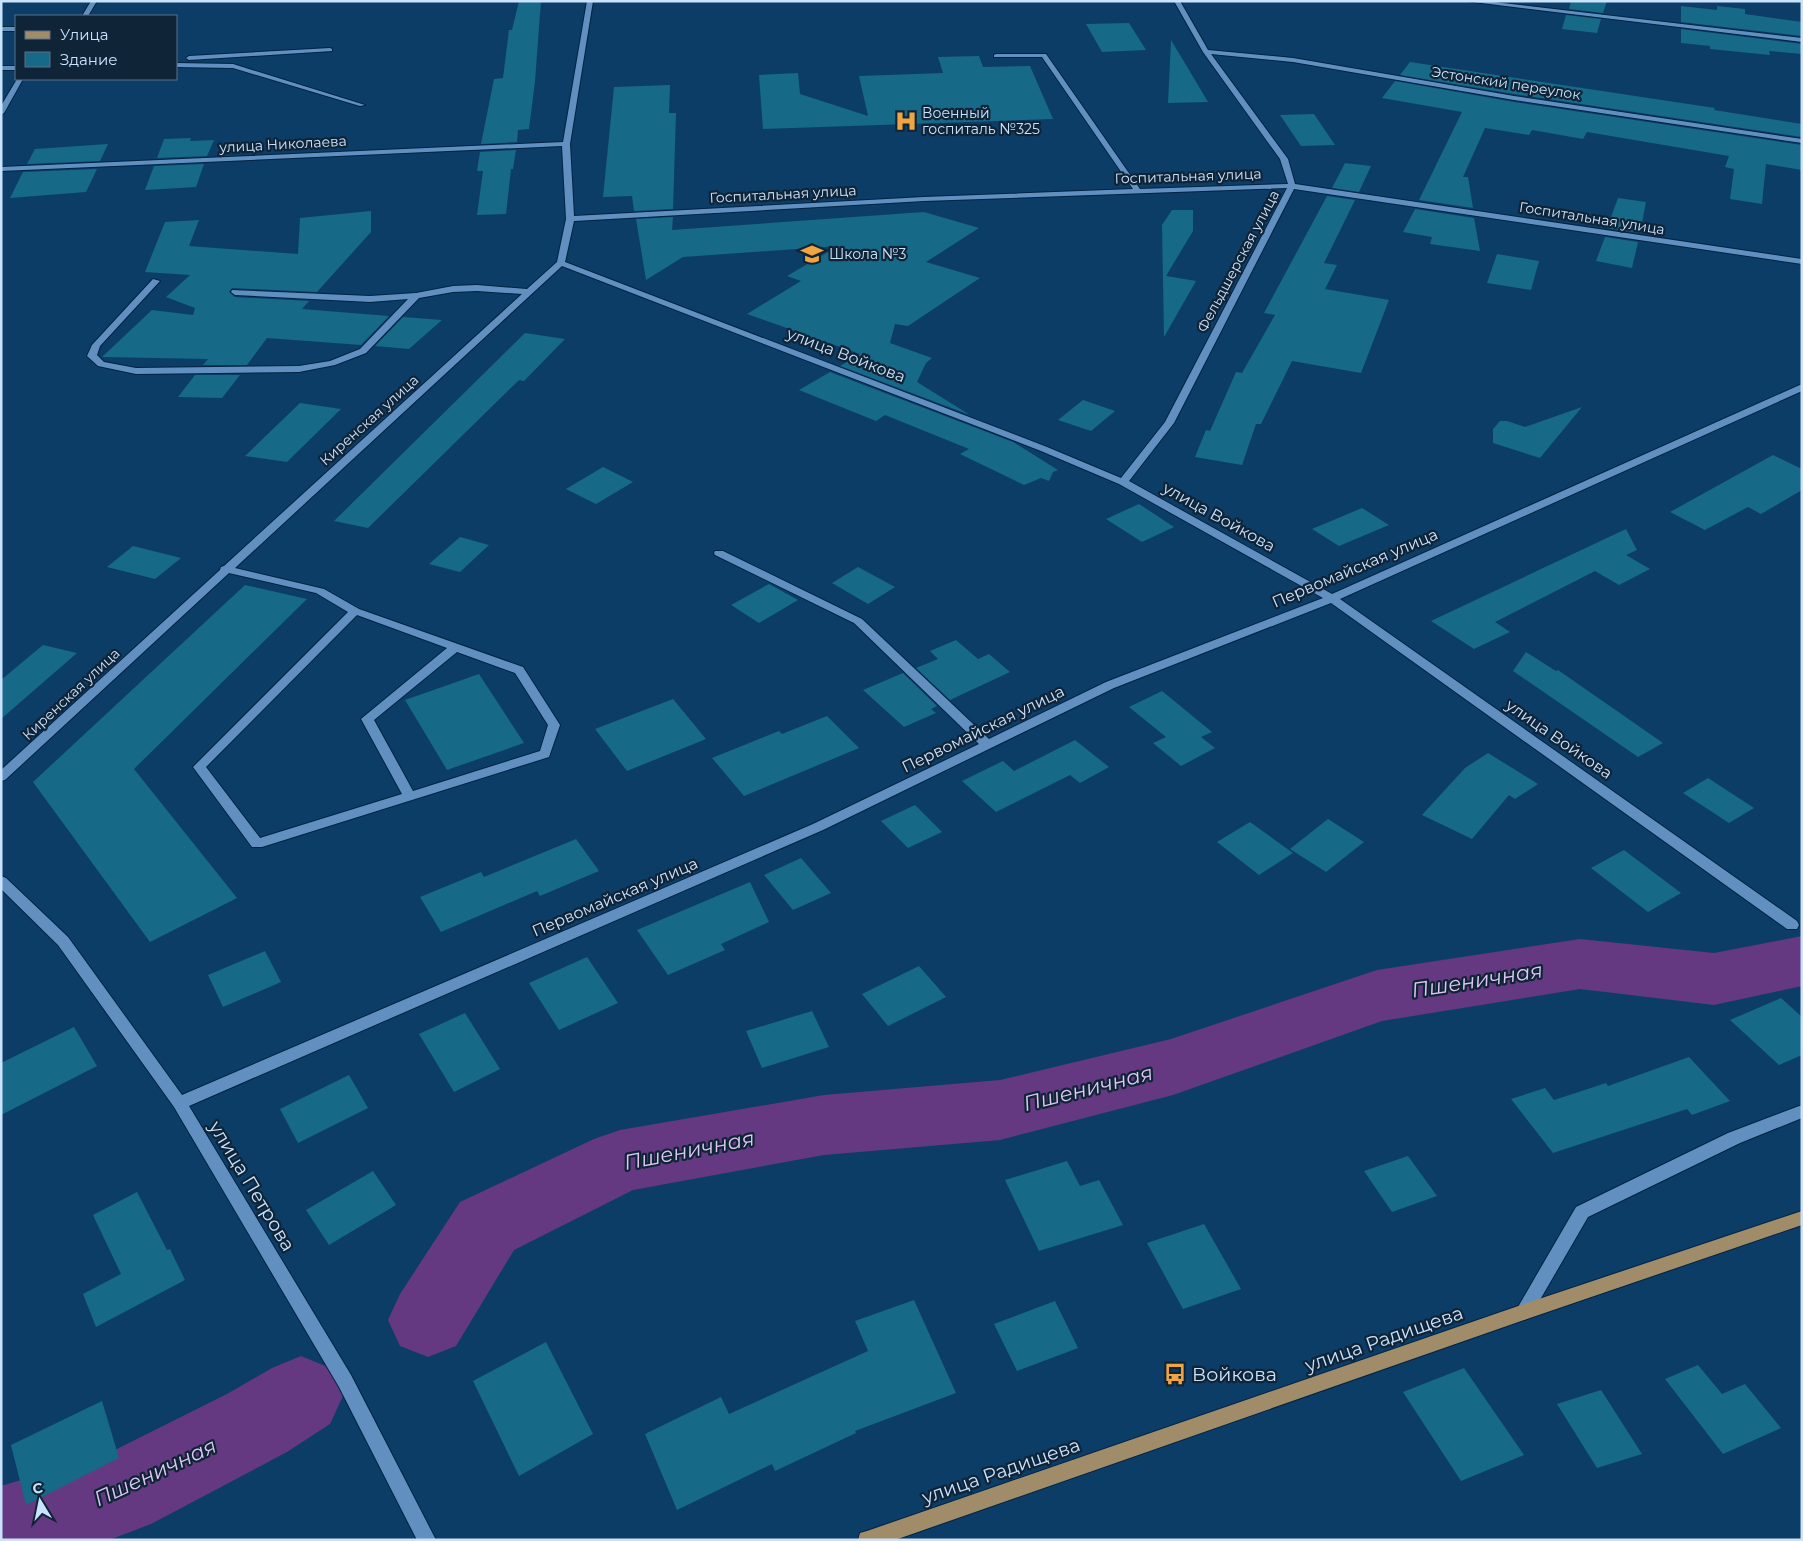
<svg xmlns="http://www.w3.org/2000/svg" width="1803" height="1541" viewBox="0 0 1803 1541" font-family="Montserrat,sans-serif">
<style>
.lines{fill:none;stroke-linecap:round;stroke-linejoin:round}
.river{fill:#643981;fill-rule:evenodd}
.building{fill:#176988}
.minor-casing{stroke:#002343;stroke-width:2}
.major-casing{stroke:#002343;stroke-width:2}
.minor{fill:#6190c0;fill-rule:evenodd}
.major{fill:#a18c6a;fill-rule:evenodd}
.labels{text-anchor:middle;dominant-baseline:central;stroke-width:4.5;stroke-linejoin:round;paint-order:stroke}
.far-street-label{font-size:14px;fill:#cae3fd;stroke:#102437}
.far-poi-label{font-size:14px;fill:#cae3fd;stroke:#102437;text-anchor:start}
.street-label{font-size:16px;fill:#cae3fd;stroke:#102437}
.near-street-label{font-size:19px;fill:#cae3fd;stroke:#102437}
.near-poi-label{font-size:19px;fill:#cae3fd;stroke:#102437;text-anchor:start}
.near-water-label{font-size:21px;font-style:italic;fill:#dec8f1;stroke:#102437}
</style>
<rect width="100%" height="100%" fill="#0c3d67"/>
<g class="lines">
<g class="river">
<path d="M1802,936V986L1714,1005L1580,989L1382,1021L1173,1095L1000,1140L824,1155L633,1190L514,1250L456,1346L428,1357L400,1346L388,1320L400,1294L460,1202L594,1139L620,1130L824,1095L1000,1080L1171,1039L1377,970L1580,939L1714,953Z"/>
<path d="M301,1356L330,1368L343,1396L330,1424L287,1452L151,1524L109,1540H1V1486L107,1454L227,1394L272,1368Z"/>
</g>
</g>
<g class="building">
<path d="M519,1H541L535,81L529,129L518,130L517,142L481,144L494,79L503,78L509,30H512Z"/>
<path d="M1571,1H1607L1603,13L1569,9Z"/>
<path d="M1681,6L1717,10V6L1745,9V14L1802,22V36L1681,22Z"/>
<path d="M1566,15L1601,19L1597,33L1562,29Z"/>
<path d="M1129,23L1146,50L1102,52L1086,24Z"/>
<path d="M1681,29L1802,44V54L1769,51L1770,55L1710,49V46L1681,43Z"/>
<path d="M1171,40L1192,75L1208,102L1168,103Z"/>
<path d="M979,56L983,67L1030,66L1053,119L763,129L759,75L798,73L800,94L868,116L859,76L943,73L938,57Z"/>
<path d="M1410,62L1715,108L1714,110L1802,124V137L1514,94L1400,75Z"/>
<path d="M1395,81L1514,102L1802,145V170L1766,164L1762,204L1730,199L1734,169L1725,167L1729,156L1587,132L1583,139L1532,130L1529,135L1485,128L1463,177H1468L1473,208L1419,200L1462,112L1382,98Z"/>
<path d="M670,85L669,113H676L673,209L634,211L632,196L603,197L614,87Z"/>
<path d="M1314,114L1335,145L1301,146L1280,115Z"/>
<path d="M191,138L190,141L214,140L207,156L157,158L164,139Z"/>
<path d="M108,144L100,161L27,164L35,149Z"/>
<path d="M516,150L513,169H511L506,214L477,215L483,171H477L480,152Z"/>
<path d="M1345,163L1371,166L1359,192L1332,188Z"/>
<path d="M204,164L196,187L145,190L154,166Z"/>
<path d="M97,169L86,192L10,198L23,172Z"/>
<path d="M1327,196L1355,200L1324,263L1337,265L1325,289L1389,300L1361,373L1292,361L1261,424H1256L1242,465L1195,457L1206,430L1210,431L1236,372L1242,373L1275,315L1264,313Z"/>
<path d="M1618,198L1646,202L1640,233L1607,228Z"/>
<path d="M1415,209L1474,218L1480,251L1430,244L1432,237L1403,232Z"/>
<path d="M1172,210H1193V231L1166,276L1196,281L1164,337L1162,225Z"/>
<path d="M371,211V232L317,292L232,288L229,292L235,297L309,301L302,309L389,316L361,345L267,338L247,365H203L208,359L102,357L152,310L193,315L195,308L166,297L190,275L145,272L165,222L199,220L189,246L298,254L300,218Z"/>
<path d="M924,212L979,228L926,262L980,278L908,326L895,324L890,343L932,358L926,363L917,382L970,415L840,366L860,354L747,314L801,281L787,276L838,246L683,257L646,280L636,219L673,217L672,230Z"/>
<path d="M1605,237L1638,242L1632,268L1596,261Z"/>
<path d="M1497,254L1539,261L1531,290L1487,283Z"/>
<path d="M403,317L442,320L409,349L375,346Z"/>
<path d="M525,333L565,339L524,381L519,380L368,528L334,521Z"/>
<path d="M830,372L1013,442L1058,470L1053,472L1049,481L1041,478L1024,485L960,454L969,449L885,415L876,421L799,390Z"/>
<path d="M195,375H240L222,398L178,397Z"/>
<path d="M1083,400L1115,411L1091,431L1058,420Z"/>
<path d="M300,403L341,409L287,462L245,456Z"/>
<path d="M1582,407L1540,458L1493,443V429L1500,421H1507L1525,427Z"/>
<path d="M1773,455L1802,469V490L1761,514L1748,507L1705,530L1670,512Z"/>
<path d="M603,467L633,482L596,504L566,489Z"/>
<path d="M1139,504L1174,527L1142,542L1106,519Z"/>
<path d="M1362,508L1389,525L1339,546L1312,529Z"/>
<path d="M1626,529L1637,550L1626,555L1650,569L1619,585L1595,571L1495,622L1510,632L1474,649L1431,621Z"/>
<path d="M460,537L489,545L460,572L429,564Z"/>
<path d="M133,546L181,558L155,579L107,567Z"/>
<path d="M858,567L895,587L868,604L832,583Z"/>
<path d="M769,584L798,600L759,623L731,605Z"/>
<path d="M245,585L307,599L134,769L237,898L150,942L33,782Z"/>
<path d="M956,640L978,659L989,654L1010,672L950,700L916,668L938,659L930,651Z"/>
<path d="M43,645L77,653L1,719V680Z"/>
<path d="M1526,652L1556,671L1558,670L1663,743L1638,757L1513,671Z"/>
<path d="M903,673L937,706L931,709L936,713L904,727L863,690Z"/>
<path d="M479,674L524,743L447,770L405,700Z"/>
<path d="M1162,691L1212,732L1201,737L1215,748L1181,766L1153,743L1166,737L1129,707Z"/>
<path d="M673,699L706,739L627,771L595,729Z"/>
<path d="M827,716L859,748L744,796L712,758L779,731L782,734Z"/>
<path d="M1075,740L1109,767L1080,783L1070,775L996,812L962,781L1003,761L1014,771Z"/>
<path d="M1488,753L1538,784L1515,799L1509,795L1472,839L1422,815L1465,768Z"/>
<path d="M1708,778L1754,808L1729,823L1683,793Z"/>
<path d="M915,805L942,832L908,848L881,821Z"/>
<path d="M1328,819L1364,842L1326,872L1290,849Z"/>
<path d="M1250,822L1293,853L1259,875L1217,842Z"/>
<path d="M576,839L599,871L540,896L537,891L441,932L420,897L481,872L484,877Z"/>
<path d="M1624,850L1681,893L1648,912L1591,868Z"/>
<path d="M801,858L831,893L793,910L764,875Z"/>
<path d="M750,882L769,922L721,944L725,950L668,975L637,930Z"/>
<path d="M265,951L281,982L223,1007L208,975Z"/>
<path d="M587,957L618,1003L559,1030L529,983Z"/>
<path d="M919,966L946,997L888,1026L862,994Z"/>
<path d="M1781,998L1802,1017V1055L1779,1065L1730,1020Z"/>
<path d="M812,1011L829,1047L762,1068L746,1031Z"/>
<path d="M465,1013L500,1069L454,1092L419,1034Z"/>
<path d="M74,1027L97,1066L1,1115V1063Z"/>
<path d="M1689,1057L1730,1101L1692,1115L1687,1109L1553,1153L1511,1099L1545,1088L1554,1100L1606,1083L1608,1086Z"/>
<path d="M349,1075L368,1108L298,1143L280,1109Z"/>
<path d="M1408,1156L1437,1196L1392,1212L1364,1171Z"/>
<path d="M1067,1161L1080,1186L1099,1180L1123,1225L1039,1251L1005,1180Z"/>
<path d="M373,1171L396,1205L329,1245L306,1210Z"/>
<path d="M137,1192L167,1250L170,1249L185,1280L96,1327L83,1294L121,1274L93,1215Z"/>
<path d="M1204,1224L1241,1289L1183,1309L1147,1243Z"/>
<path d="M914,1300L956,1393L855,1431L856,1433L775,1471L772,1464L677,1510L645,1434L721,1397L729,1414L868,1351L855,1321Z"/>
<path d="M1055,1301L1078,1348L1017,1371L994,1324Z"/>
<path d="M546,1342L593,1434L519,1476L473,1381Z"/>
<path d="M1698,1365L1722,1394L1745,1384L1781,1428L1723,1454L1665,1379Z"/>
<path d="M1464,1368L1524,1455L1461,1481L1403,1392Z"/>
<path d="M1601,1390L1642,1454L1597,1468L1557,1404Z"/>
<path d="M102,1401L119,1458L26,1505L11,1445Z"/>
</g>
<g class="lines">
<g class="minor-casing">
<g id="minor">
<path d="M91,1H97L88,16H82Z"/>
<path d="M587,1H593L570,144L574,216L924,197L1133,189L1042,57H994V55L996,54H1046L1140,189L1288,184L1280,159L1203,52L1174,1H1180L1208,50L1293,58L1514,96L1802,139V143L1514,100L1293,62L1211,54L1288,159L1295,184L1802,259V264L1294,189L1174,423L1129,481L1332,594L1802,384V391L1340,599L1797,921L1799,925L1797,929H1787L1331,603L1114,688L823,830L189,1106L351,1375L436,1540H417L339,1387L174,1107L58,945L1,889V876L6,878L68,937L182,1095L813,824L979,744L854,623L715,555L714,553L715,551H723L862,619L989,739L1106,682L1323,598L1119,484L1041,451L562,266L235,568L324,589L359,609L523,667L560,725L549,757L262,847H252L193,767L348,612L316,593L229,573L5,780L1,781V770L220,570L221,567L224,566L522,294L477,291L453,292L419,298L366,353L335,365L299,372L136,374L98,366L87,356L92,345L153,279L160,281L100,346L97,355L104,362L136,368L299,366L330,361L360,349L408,299L370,302L235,295L231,292L232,290L370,296L416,293L453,286L477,285L527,289L557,262L566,219L562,146L1,171V167L563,142ZM1287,188L1165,422L1121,478L1047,447L565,262L574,221L924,201ZM357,615L447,648L361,719L402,794L260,838L206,767ZM457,652L515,673L548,725L540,751L413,791L374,720Z"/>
<path d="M1465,1H1486L1802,38V42Z"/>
<rect x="1" y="27" width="15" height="4"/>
<path d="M330,48L332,49V51L189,60L186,58L189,56Z"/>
<path d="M176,63L233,64L365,105L360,106L233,68L176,67Z"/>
<rect x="1" y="66" width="15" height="4"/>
<path d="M17,79H23L4,113L1,115V106Z"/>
<path d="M1802,1105V1118L1740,1143L1588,1217L1530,1317L1524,1320L1518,1317L1515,1312L1518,1307L1576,1207L1728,1133Z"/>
</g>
</g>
<g class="major-casing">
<path id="major" d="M1802,1211V1225L1524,1320L895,1540H858L860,1533L867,1531L1524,1304Z"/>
</g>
<use href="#minor" class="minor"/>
<use href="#major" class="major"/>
</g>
<defs>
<g id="hospital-bare" transform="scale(1.725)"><path d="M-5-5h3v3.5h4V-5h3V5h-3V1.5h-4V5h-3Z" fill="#f1a540" stroke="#102437" stroke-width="2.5" paint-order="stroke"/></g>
<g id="school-bare" transform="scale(1.725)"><path d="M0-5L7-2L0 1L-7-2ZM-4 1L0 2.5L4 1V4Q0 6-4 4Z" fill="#f1a540" stroke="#102437" stroke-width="2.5" paint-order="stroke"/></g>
<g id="bus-bare" transform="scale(1.725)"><path d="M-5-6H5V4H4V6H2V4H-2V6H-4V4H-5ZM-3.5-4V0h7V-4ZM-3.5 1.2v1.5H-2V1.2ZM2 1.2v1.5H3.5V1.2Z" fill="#f1a540" stroke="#102437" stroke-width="2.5" paint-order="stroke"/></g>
</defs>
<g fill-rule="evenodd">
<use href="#hospital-bare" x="906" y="121"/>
<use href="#school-bare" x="812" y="254"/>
<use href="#bus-bare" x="1175" y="1374"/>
</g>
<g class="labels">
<g class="far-street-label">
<text transform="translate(1506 83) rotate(9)">Эстонский переулок</text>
<text transform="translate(283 144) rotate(-3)">улица Николаева</text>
<text transform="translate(1188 176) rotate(-2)">Госпитальная улица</text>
<text transform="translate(783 194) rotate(-3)">Госпитальная улица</text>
<text transform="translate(1592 218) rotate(9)">Госпитальная улица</text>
<text transform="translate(1238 261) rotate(-62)">Фельдшерская улица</text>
<text transform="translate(369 420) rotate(-42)">Киренская улица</text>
<text transform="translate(71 694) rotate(-43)">Киренская улица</text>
</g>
<g class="far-poi-label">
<text x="922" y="113">Военный<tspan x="922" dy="16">госпиталь №325</tspan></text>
<text x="829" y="254">Школа №3</text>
</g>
<g class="street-label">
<text transform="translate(846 355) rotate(21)">улица Войкова</text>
<text transform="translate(1219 517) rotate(29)">улица Войкова</text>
<text transform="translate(1355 568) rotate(-23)">Первомайская улица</text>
<text transform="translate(983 729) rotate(-26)">Первомайская улица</text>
<text transform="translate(1559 739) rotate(35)">улица Войкова</text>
<text transform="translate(615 897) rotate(-23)">Первомайская улица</text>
</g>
<g class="near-street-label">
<text transform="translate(252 1186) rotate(59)">улица Петрова</text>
<text transform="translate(1384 1339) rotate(-19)">улица Радищева</text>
<text transform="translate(1001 1471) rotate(-19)">улица Радищева</text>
</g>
<g class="near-poi-label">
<text x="1192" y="1374">Войкова</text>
</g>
<g class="near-water-label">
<text transform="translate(1477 980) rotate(-9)">Пшеничная</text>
<text transform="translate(1088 1088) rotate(-14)">Пшеничная</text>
<text transform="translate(689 1150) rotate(-11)">Пшеничная</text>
<text transform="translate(155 1472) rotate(-25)">Пшеничная</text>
</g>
</g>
<rect width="1803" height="1541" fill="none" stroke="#cae3fd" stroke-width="5"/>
<rect x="15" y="15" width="162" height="65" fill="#102437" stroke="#5a7086"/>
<rect x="25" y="31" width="25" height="8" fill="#a18c6a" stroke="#5a7086"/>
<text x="60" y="40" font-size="15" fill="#cae3fd">Улица</text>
<rect x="25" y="52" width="25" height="15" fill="#176988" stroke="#5a7086"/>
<text x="60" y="65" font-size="15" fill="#cae3fd">Здание</text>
<g transform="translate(40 1501) rotate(350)" stroke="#102437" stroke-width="4" paint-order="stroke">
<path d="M0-4L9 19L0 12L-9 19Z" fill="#cae3fd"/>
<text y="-8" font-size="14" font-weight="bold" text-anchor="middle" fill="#cae3fd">С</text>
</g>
</svg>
